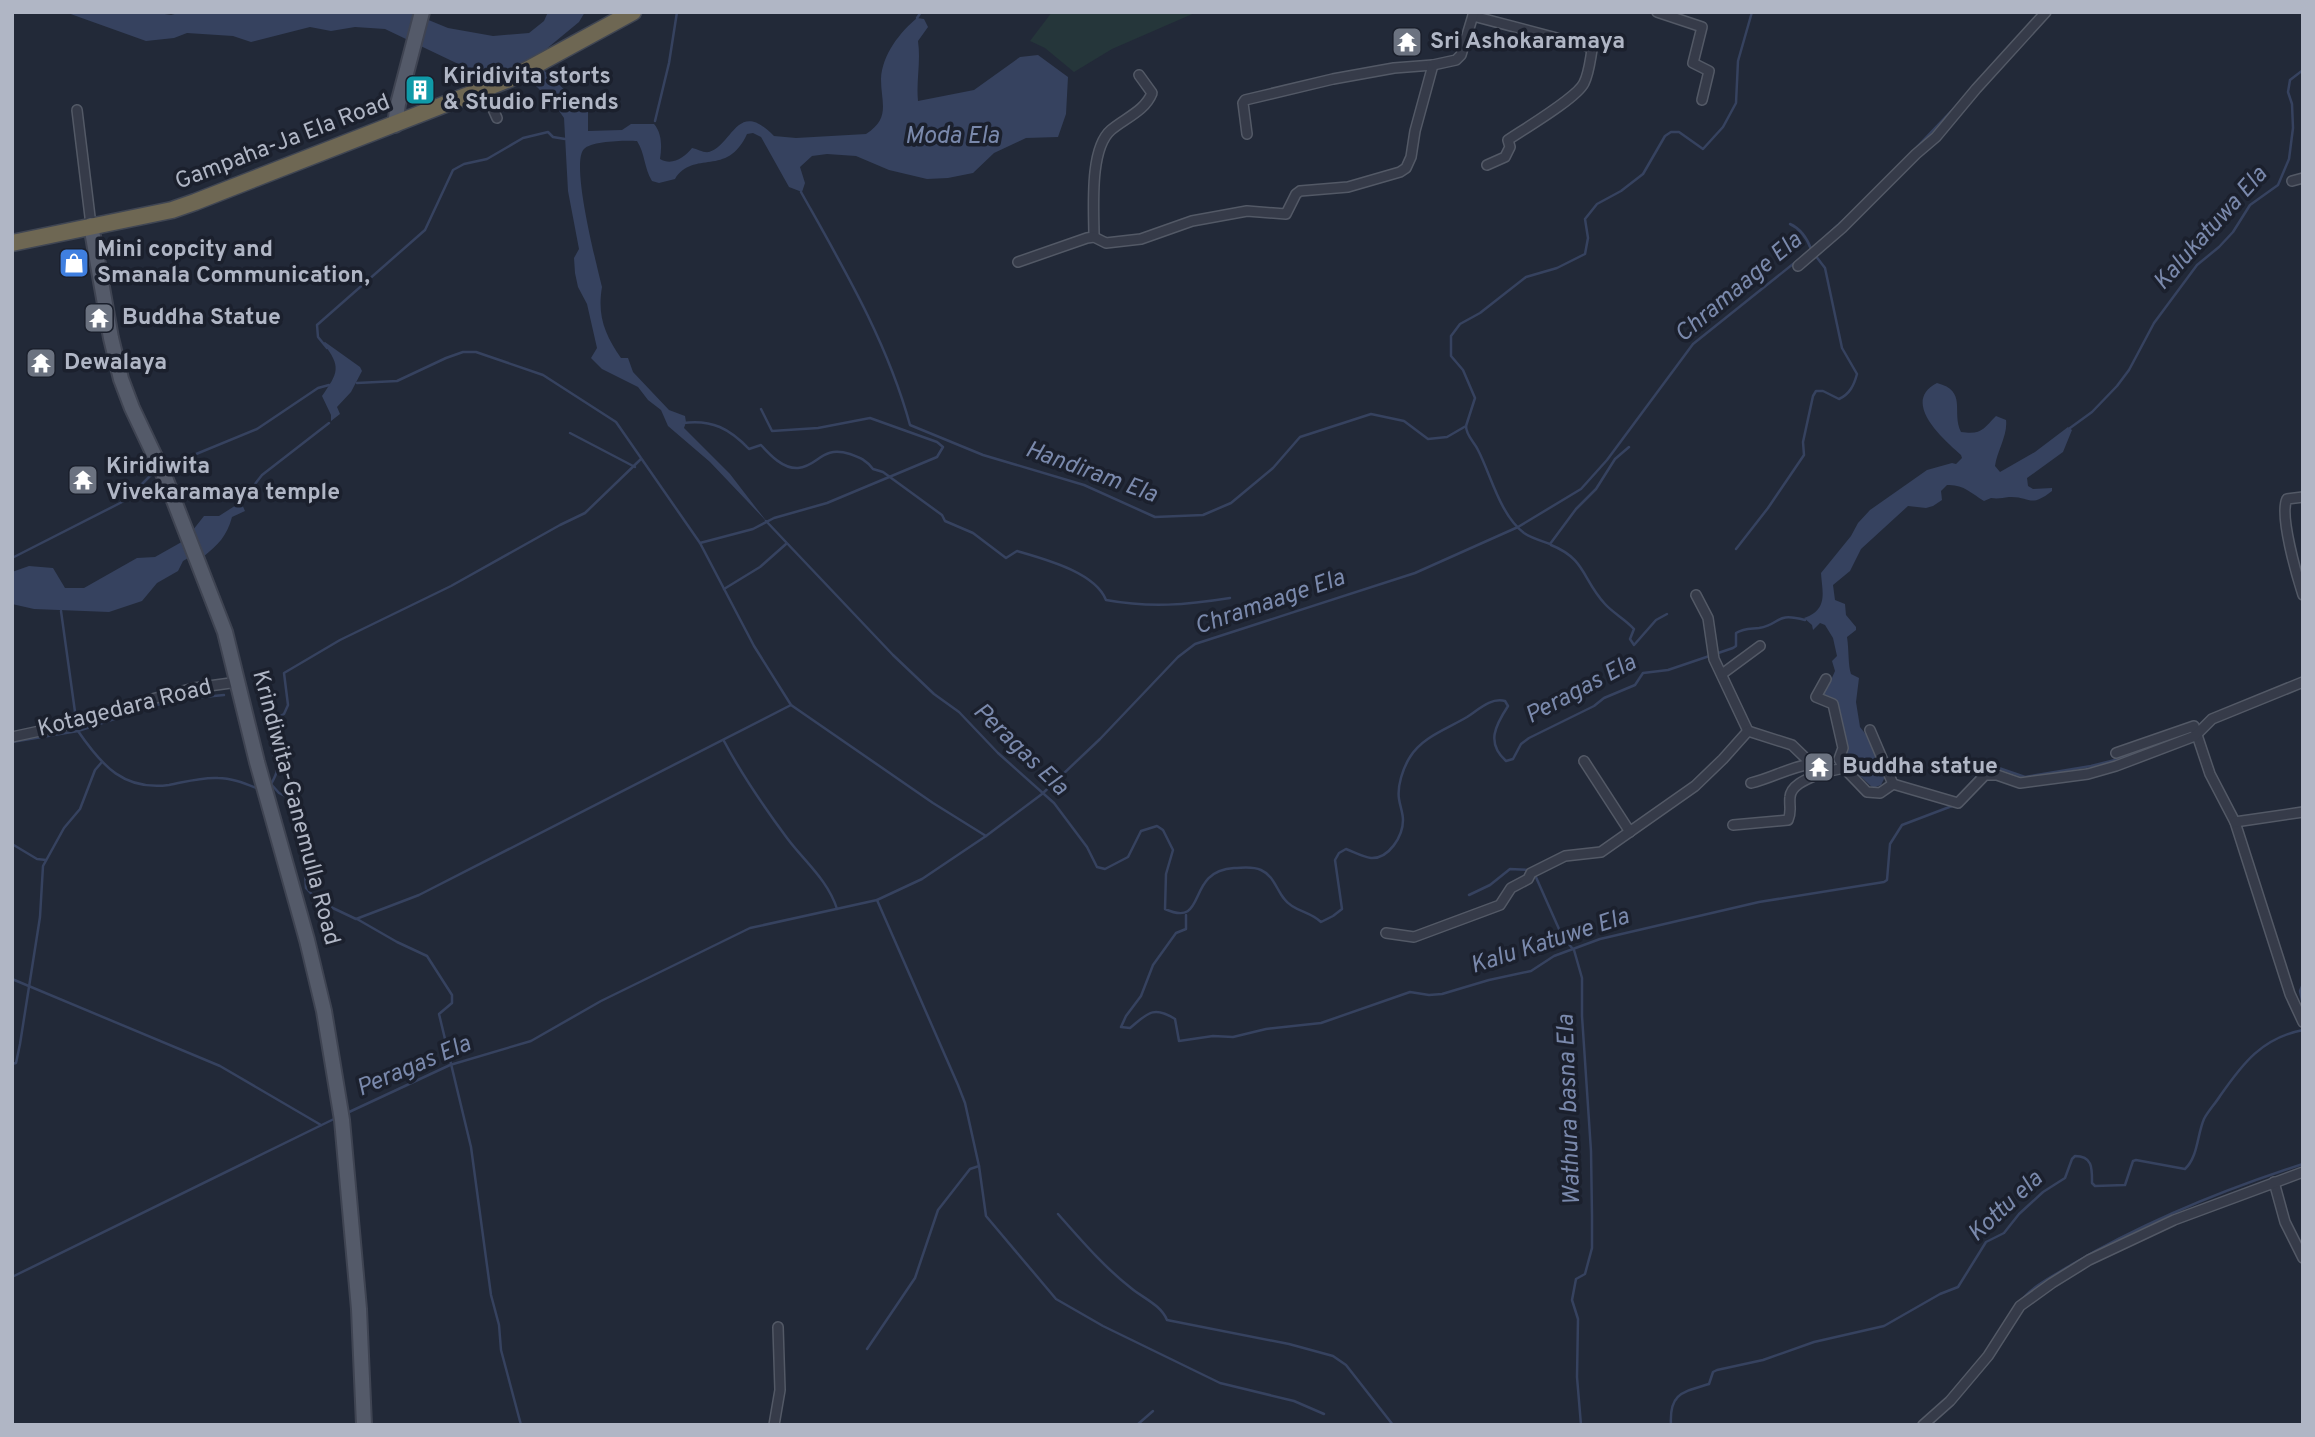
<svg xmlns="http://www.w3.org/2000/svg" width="2315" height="1437" viewBox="0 0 2315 1437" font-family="Overpass,sans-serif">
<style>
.green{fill:#25363a}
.water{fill:#36425f}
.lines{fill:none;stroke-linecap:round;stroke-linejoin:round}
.stream{stroke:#36425f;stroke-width:2.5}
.street-casing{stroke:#535966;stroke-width:12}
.primary-casing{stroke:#3f4452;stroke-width:18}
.highway-casing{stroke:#404653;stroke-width:19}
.street{stroke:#363b49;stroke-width:9}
.primary{stroke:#545a69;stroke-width:14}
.highway{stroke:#6e6753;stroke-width:16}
.labels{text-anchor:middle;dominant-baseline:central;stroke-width:7;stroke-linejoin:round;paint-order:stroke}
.poi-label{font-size:23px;font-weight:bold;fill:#b0b6c5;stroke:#1b202d;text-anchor:start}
.street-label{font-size:23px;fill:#b0b6c5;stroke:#1b202d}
.water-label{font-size:24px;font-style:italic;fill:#7a89ac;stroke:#1b202d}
</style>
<rect width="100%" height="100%" fill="#222938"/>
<path class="green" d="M1052,12H1197L1112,49L1074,72L1045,48L1030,41Z"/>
<g class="water">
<path d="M65,12H152L171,15L182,12H409L448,28L493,36L529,33L544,21L548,12H585L579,22L533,60L588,112V131L622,130L631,124H654C662,133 662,147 660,159C672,166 684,158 692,148C698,149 703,153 709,152C733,145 737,98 774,136L796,138L866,134C891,118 881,103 881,79C882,55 900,32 917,18L924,19L928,27L918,41C921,62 916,81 918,101L974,90L1020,57L1038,55L1068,77L1066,114L1058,137L1026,138L994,153L973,173L948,178L927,179L889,170L856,156L827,154L812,156L800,167L805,183L802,192L789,187L761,137L753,133L747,134C727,178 694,149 675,179L659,183L652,181C644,168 645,153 637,141C626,140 591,141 584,149C570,163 597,266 602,287C597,316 605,335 621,358H628L633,372L669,410L685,416L686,422L684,428L730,474L767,522L710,462L668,426L661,410L648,400L638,387L602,369L591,358L597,348L587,304L578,287L575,273L574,258L579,249L568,191L564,118L555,105L518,68L473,71L385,29L355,27L331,31L310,27L251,42L233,36L187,33L174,38L146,41Z"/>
<path d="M325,342L360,367L362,371L351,392L337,407L340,414L331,421V415L322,396C338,373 342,367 323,343Z"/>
<path d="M1937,383C1968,391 1951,412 1961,432C1982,435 1983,429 1996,416L2006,420C2008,435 1997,451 1995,466L2000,472L2035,452L2068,427L2072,430L2063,452L2027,478L2028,486L2033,489L2052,488V491C2029,509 2031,496 2009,497C2002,498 1998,499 1991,498L1984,501C1971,493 1963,484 1947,485L1941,491L1942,500L1933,506L1926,508L1908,506L1861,549L1850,571L1833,585L1835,600L1845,604L1846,615L1856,627V630L1847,637C1849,649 1848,666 1851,674L1859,678L1856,702L1860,727L1871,741L1886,775L1881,785L1873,788L1843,760L1834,701L1820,696L1828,687L1835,671L1832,661L1837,656L1833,638L1825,625L1820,623L1813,630L1812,625L1804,618C1829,610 1822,591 1821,573L1851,536L1858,523L1870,510L1927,470L1952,463L1956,464L1962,458L1961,455C1944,440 1900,402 1937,383Z"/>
<path d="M241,502L245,511L232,517C227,536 218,545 203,557L200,551L183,561L178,571L157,583L142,601L109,612L34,609L12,604V572L29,566L53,568L65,588H84L137,558L155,557L194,535L193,530L204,516H219Z"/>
</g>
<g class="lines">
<g class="stream">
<path d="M917,18L921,12"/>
<path d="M655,121L669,63L677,12"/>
<path d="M1917,147L1958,104"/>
<path d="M801,192C843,267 887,341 910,425L983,455L1084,485L1155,517L1203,515L1231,503L1273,468L1300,437L1371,414L1404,421L1428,439L1447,437L1466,426L1475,398L1463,370L1451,356V336L1460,324L1480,313L1526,277L1557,268L1585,254L1588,238L1585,219L1597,204L1621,191L1643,174L1665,136L1671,132H1679L1703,149L1723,127L1736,103L1738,61L1752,12"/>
<path d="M1790,224C1801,229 1807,238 1811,249"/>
<path d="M1827,235L1848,216"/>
<path d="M327,348L318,337L317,325L425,230L453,170L464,164L487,159L523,138L548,132L553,137L565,139"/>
<path d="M357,383L397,381L446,358L463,352H476L543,375L616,422L700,543L754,646L791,705L933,803L986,836"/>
<path d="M683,423C712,419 730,429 749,449L761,445C770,455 783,469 798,468C819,466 821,445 850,454C861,458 866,460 873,469L883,472L942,515L945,521L973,533L1006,558L1017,551C1044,559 1095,572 1106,600C1150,608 1186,605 1230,598"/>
<path d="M1466,426C1466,436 1474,441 1478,450C1491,475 1500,515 1524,533C1531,538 1542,541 1550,544L1576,509L1596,489L1615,459L1629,447"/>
<path d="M2070,428L2092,412L2117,386L2129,370L2154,323L2197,265L2219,247L2233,232L2250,205L2278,185L2289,159L2293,128L2292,104L2288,92L2290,80L2303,70"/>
<path d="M570,433L635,467"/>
<path d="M641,459L585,513L560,525L451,586L340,640L284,673L288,705L284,714L278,717L272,726L275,744L271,747C276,766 282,765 271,784L279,793L289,798L301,818L306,888L318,901L356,919L419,895L791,705"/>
<path d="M167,466L257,429L318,388L329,385"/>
<path d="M241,502L262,475L329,423"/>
<path d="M766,521L893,655L934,694L959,712L998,753L1054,803L1087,847L1097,867L1105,869L1128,857L1141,831L1157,826L1163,830L1173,850L1166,874L1165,909C1209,929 1184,871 1234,868C1243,868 1252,866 1261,870C1277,877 1277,897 1292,906C1303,913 1311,913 1321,922L1333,916L1342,909L1335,860L1339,853L1346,849C1354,852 1363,857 1371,858C1389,859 1403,836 1403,820C1403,813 1400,806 1399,799C1397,786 1403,768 1410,757C1422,737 1447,729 1467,717C1478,710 1491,697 1505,701L1508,706C1495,726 1486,743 1506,761L1513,759L1521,744L1529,738L1594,706L1604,698L1635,685L1643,673L1668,670L1733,648L1736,646V633C1744,628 1750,629 1759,628C1782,624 1774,612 1805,620"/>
<path d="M700,543L753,529L774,518L827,503L937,457L943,447L937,442L870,418L818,428L772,431L761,409"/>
<path d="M1551,545C1586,559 1582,579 1605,604C1613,613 1625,619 1634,629L1630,639L1634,645L1656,620L1667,614"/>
<path d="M1736,549L1768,508L1804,455L1803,442L1813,396L1816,391H1823L1839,399C1850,394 1854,385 1857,374L1842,348L1825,268L1815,255"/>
<path d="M12,558L126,500L155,471"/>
<path d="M724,589L760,567L786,544"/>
<path d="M61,611L76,719"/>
<path d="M78,731C102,766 124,791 169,785C185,782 201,777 218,778C232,778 246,784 259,789"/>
<path d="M724,741C742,775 764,807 787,838C804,861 828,880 837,909"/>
<path d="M12,742L78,731L172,700L224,695"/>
<path d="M1963,792L1984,768L1993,766L2025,777L2091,766L2115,760L2189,734"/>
<path d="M12,844L37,859L46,860"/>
<path d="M1535,875L1563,938L1574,950L1582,978V1016L1591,1151L1592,1216V1248L1585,1274L1576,1279L1572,1300L1578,1319L1577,1377L1581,1425"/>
<path d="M1469,895L1490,885L1510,869L1530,870"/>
<path d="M1186,915V929L1176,933L1153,965L1141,996L1126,1016L1121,1027L1130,1028C1147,1014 1153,1005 1175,1019L1179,1041L1213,1036L1233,1037L1266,1029L1321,1023L1410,992L1429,995L1442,994L1489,980L1531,971L1554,956L1600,939L1759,902L1884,882L1887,880L1890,844L1902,825L1952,806"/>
<path d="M357,919L397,942L427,956L452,995V1003L439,1014L471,1147L491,1295L499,1325L501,1350L521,1425"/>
<path d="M12,979L220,1066L321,1125"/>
<path d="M2303,984L2300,991L2303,1005"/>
<path d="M12,1064L16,1063L20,1044L40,917L43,866L64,828L80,809L95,770L102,762"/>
<path d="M347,1113L450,1065L531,1041L601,1001L750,928L877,900"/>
<path d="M979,1166L986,1216L1056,1299L1103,1326L1220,1383L1294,1401L1324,1414"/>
<path d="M1058,1214C1081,1240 1104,1267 1131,1288C1143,1298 1161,1305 1167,1320L1289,1344L1333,1356L1346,1365L1393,1425"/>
<path d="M12,1277L338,1117"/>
<path d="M2019,1303C2032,1286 2053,1276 2071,1265C2144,1222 2222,1190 2303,1164"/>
<path d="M867,1349L915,1278L938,1210L970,1169L979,1166L965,1103L958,1085L877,900L922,879L986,836L1042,794L1100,739L1178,657L1195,644L1415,573L1518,527L1581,489L1607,460L1693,344L1798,260"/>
<path d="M1137,1425L1153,1411"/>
<path d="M1671,1425C1669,1393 1683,1392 1709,1384L1713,1372L1717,1370L1763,1360L1814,1342L1884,1326L1940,1294L1958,1287L1986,1242L2004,1233L2019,1214L2043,1192L2065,1178L2072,1159L2075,1156C2093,1156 2092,1169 2092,1183L2095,1186L2125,1185L2133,1161L2136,1160L2185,1169C2198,1157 2197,1135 2204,1119C2208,1111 2215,1104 2220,1096C2243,1063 2262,1038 2303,1030"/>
</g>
<g class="street-casing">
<g id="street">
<path d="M1657,12L1702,27L1693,63L1709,71L1702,100"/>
<path d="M1473,16L1587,46L1592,50C1590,61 1589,73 1584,83C1577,98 1524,129 1508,140L1510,147L1505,157L1487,165"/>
<path d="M484,89L497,118"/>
<path d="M77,110L91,225"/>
<path d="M1247,134L1243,103L1245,100L1333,79L1394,68L1433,65"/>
<path d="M2292,181L2303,178"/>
<path d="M1094,237C1094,209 1089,149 1111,130C1125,118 1145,111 1152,93L1139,75"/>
<path d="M1018,262L1087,238L1094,237L1106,243L1141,239L1192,221L1247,211L1286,214L1296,194L1300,191L1348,187L1400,172L1406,168L1411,157L1415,131L1433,65L1456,60L1461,55L1474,12"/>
<path d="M1798,266L1842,228L1916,154L1936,137L1976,89L2046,12"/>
<path d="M2303,497L2287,499C2279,515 2297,576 2303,595"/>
<path d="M1696,595L1708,618L1714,659L1748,731"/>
<path d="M1722,674L1760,646"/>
<path d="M1826,679L1816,697L1833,704L1843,748L1839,759L1844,768"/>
<path d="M1870,730L1893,784"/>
<path d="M12,737L86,721L152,699L194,688L238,682"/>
<path d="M2116,753L2194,726L2210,774L2235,822L2290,994L2303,1022"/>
<path d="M1584,761L1630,832"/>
<path d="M1751,783C1772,778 1790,767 1811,764"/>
<path d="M2235,822L2303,812"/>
<path d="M1733,825L1788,820C1792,811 1789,807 1790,797C1791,784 1810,778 1821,773"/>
<path d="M1386,933L1414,937L1500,905L1511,888L1528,879L1531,873L1565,856L1601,852L1695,786L1723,759L1748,731L1792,745L1821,773L1844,768L1867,792L1880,793L1893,784L1958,803L1985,775H1997L2020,783L2088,774L2116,766L2195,736L2212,719L2303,682"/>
<path d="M2274,1182L2285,1222L2303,1258"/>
<path d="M774,1425L780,1390L778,1327"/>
<path d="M1923,1425L1950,1401L1988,1356L2020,1306L2052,1283L2089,1260L2174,1220L2303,1172"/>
</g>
</g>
<g class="primary-casing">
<g id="primary">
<path d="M395,125L398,104L422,12"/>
<path d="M91,225L111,338L121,379L132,408L166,480L225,632L257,762L307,940L324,1011L342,1120L359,1309L364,1425"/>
</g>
</g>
<g class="highway-casing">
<path id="highway" d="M12,243L172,210L195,202L512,78L633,12"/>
</g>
<use href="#street" class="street"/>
<use href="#primary" class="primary"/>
<use href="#highway" class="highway"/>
</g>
<defs>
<g id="temple-square" transform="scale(1.575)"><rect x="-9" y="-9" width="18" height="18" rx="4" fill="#6b7280" stroke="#1b202d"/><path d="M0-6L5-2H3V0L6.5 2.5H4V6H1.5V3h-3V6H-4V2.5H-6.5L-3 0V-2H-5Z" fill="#fff"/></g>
<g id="building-square" transform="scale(1.575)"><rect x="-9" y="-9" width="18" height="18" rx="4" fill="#0f9aa8" stroke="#1b202d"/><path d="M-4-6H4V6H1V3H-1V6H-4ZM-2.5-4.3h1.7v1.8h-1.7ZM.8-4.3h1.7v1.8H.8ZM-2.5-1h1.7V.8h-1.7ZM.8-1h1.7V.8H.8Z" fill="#fff"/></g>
<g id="shop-square" transform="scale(1.575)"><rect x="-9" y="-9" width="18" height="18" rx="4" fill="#3f7fe0" stroke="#1b202d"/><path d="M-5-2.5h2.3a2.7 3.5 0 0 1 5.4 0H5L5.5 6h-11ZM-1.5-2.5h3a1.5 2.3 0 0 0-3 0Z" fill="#fff"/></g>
</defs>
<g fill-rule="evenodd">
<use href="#temple-square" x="1407" y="42"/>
<use href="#building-square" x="420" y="90"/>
<use href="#shop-square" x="74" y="263"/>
<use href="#temple-square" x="99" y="318"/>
<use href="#temple-square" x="41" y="363"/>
<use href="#temple-square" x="83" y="480"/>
<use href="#temple-square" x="1819" y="767"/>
</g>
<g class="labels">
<g class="poi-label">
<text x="1430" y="42">Sri Ashokaramaya</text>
<text x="443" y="77">Kiridivita storts<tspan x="443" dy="26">&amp; Studio Friends</tspan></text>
<text x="97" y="250">Mini copcity and<tspan x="97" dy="26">Smanala Communication,</tspan></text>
<text x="122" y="318">Buddha Statue</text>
<text x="64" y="363">Dewalaya</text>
<text x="106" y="467">Kiridiwita<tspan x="106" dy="26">Vivekaramaya temple</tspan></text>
<text x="1842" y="767">Buddha statue</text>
</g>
<g class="street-label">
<text transform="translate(283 143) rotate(-21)">Gampaha-Ja Ela Road</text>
<text transform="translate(125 709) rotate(-14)">Kotagedara Road</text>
<text transform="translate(295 808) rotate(75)">Krindiwita-Ganemulla Road</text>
</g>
<g class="water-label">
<text x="952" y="137">Moda Ela</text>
<text transform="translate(2211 229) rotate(-48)">Kalukatuwa Ela</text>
<text transform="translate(1739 288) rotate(-40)">Chramaage Ela</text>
<text transform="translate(1091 473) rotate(20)">Handiram Ela</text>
<text transform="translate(1270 603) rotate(-19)">Chramaage Ela</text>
<text transform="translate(1581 690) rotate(-28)">Peragas Ela</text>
<text transform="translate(1020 750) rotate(44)">Peragas Ela</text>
<text transform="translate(1550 942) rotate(-18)">Kalu Katuwe Ela</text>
<text transform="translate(414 1067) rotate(-23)">Peragas Ela</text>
<text transform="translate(1570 1110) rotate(-92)">Wathura basna Ela</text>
<text transform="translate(2006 1207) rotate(-43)">Kottu ela</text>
</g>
</g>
<rect width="2315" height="1437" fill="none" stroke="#b0b6c5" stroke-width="28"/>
</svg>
